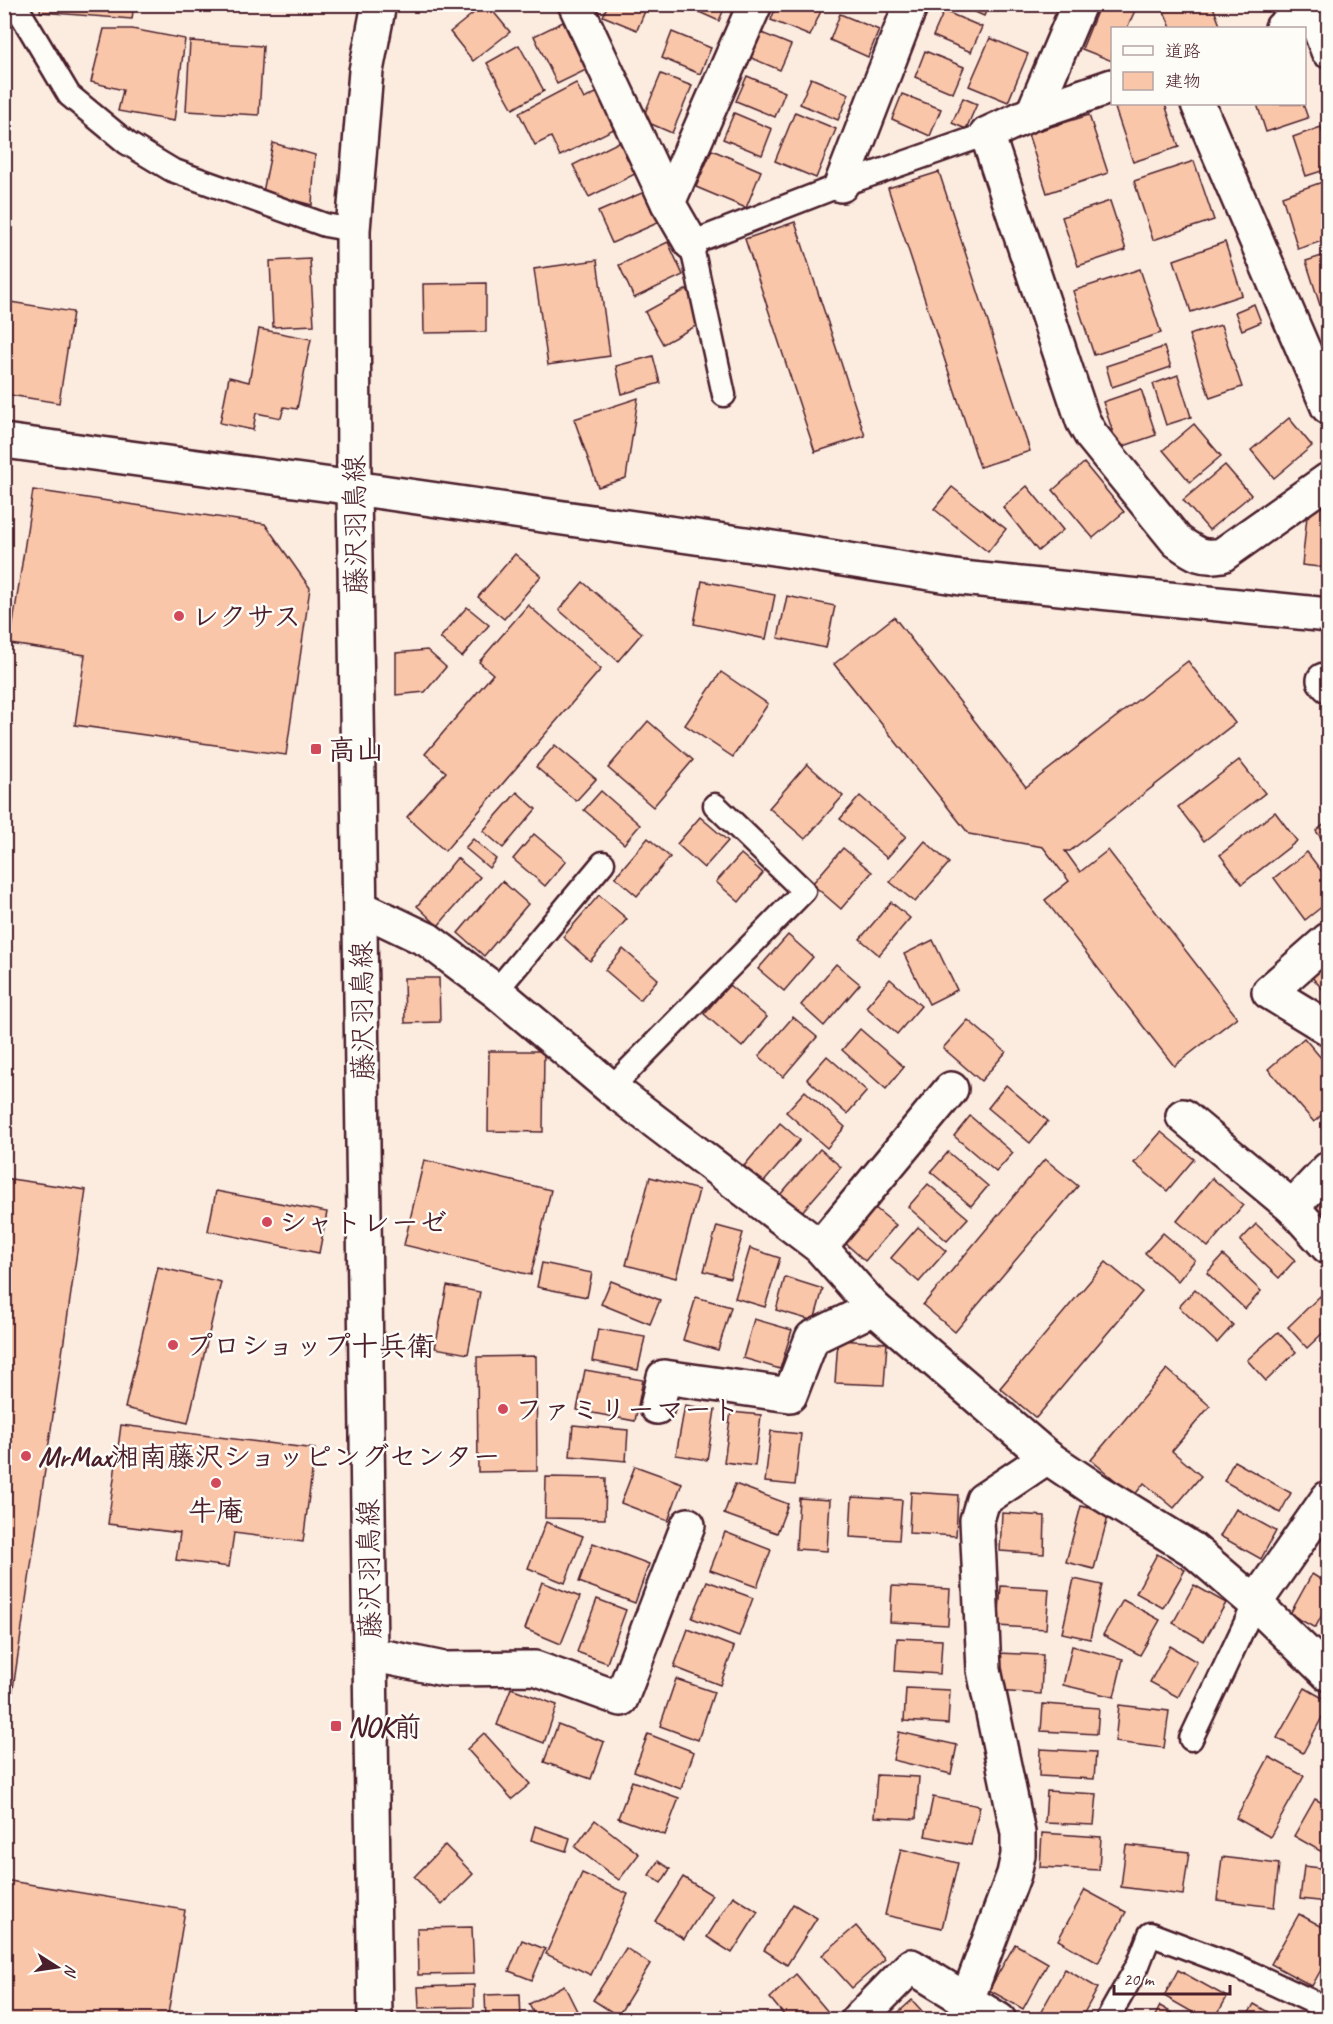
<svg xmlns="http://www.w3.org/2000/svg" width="1333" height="2024" viewBox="0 0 1333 2024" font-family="Caveat,'Klee One',sans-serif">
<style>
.building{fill:#f9c6aa;stroke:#4a1f2b;stroke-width:1.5}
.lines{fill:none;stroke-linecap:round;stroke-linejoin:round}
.service-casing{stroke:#4a1f2b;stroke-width:27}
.minor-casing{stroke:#4a1f2b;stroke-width:38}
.tertiary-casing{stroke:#4a1f2b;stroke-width:38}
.service{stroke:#fdfcf7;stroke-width:22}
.minor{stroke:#fdfcf7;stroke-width:33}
.tertiary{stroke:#fdfcf7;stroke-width:33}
.poi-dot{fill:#d1495b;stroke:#fdfcf7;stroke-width:2}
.labels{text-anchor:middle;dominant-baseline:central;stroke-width:5;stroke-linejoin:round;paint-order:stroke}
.street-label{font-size:28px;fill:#4a1f2b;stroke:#fdfcf7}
.poi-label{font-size:28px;font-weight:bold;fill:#4a1f2b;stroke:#fdfcf7;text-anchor:start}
</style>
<rect width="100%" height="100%" fill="#fcece0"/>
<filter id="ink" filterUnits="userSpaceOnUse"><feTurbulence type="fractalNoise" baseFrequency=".0167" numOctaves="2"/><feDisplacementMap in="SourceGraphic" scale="12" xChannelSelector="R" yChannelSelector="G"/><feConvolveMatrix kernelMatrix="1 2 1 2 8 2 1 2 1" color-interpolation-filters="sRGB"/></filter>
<g filter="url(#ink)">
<g class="building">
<path d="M41,4H134L132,19L40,12Z"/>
<path d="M485,4H487L510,32L473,61L450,32Z"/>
<path d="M608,4H648L637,30L603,16Z"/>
<path d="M681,4H726L719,21Z"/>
<path d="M777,4H824L810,36L771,20Z"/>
<path d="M957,4H989L984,16Z"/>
<path d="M1100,4H1138L1127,28H1112V61L1082,49Z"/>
<path d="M1161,4H1212L1221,28H1171Z"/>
<path d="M944,11L982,27L971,52L933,36Z"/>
<path d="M840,14L879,30L868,57L830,40Z"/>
<path d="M563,22L586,70L557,84L534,36Z"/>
<path d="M104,29H132L185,39L174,121L118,111L123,90L91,82Z"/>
<path d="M752,29L791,45L780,70L742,54Z"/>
<path d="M672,32L711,48L700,74L662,58Z"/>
<path d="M990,38L1028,54L1008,102L969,86Z"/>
<path d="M190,41L263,46L259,115L186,111Z"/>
<path d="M519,45L544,91L513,109L487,63Z"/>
<path d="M925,51L964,67L953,93L915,77Z"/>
<path d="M661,74L692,86L672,133L642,120Z"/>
<path d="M747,76L785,92L775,117L736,101Z"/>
<path d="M811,78L849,94L838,120L800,104Z"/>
<path d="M576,83L584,99L600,91L618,127L560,156L551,137L535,145L519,113Z"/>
<path d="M902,94L941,109L930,136L892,119Z"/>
<path d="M963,98L977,104L966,129L952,123Z"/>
<path d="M1128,104H1165L1179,147L1133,162L1115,108Z"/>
<path d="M1257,104H1303L1308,118L1266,132Z"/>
<path d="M795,112L836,129L816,178L775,161Z"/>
<path d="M734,113L772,129L762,155L723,139Z"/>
<path d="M1089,115L1108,173L1047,193L1028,134Z"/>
<path d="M1321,127L1328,151V169L1306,176L1293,137Z"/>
<path d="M623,140L639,172L589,197L573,165Z"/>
<path d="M273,143L315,155L312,205L263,192Z"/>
<path d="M712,150L761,171L746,208L696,187Z"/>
<path d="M1194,161L1214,220L1153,240L1134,181Z"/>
<path d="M939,172L1030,451L980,467L888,188Z"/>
<path d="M1328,180V239L1298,249L1282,196Z"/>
<path d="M649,190L662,221L612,243L598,212Z"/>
<path d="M1110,201L1126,250L1078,266L1062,217Z"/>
<path d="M795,222L865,436L815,452L745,239Z"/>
<path d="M668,242L683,275L634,298L619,265Z"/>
<path d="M1225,242L1242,295L1191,312L1174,260Z"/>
<path d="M1328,254V320L1325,321L1306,261Z"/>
<path d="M310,259L314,325L273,327L270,261Z"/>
<path d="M597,260L610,356L548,365L534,269Z"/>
<path d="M1140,269L1161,333L1094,355L1073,291Z"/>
<path d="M486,283V332L424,333L423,284Z"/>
<path d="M687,289L705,321L663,344L645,312Z"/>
<path d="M4,301L73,312L59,403L4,394Z"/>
<path d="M1254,304L1261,322L1242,330L1235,312Z"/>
<path d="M1221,325L1242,387L1210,398L1189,335Z"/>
<path d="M259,329L311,339L297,409L284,407L281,418L256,413L253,430L220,423L229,377L249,382Z"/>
<path d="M1164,347L1171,367L1112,387L1106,366Z"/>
<path d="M653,356L660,383L622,394L616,366Z"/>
<path d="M1178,375L1191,417L1166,425L1153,384Z"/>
<path d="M1141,389L1156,435L1118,448L1103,402Z"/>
<path d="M638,398L626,478L598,487L574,419Z"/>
<path d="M1289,418L1312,446L1274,478L1251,450Z"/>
<path d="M1194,424L1221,456L1190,482L1163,450Z"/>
<path d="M1084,463L1124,512L1093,538L1053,490Z"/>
<path d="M1225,465L1251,495L1209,530L1183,500Z"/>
<path d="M1027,486L1063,530L1038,551L1003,507Z"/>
<path d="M952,487L1006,529L988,552L934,509Z"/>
<path d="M33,490L265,524L310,588L286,755L75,725L85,655L10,644Z"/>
<path d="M1308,506L1328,508V568L1302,565Z"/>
<path d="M515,554L541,576L504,619L478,597Z"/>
<path d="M702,581L775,595L766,639L694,624Z"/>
<path d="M583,582L642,633L618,661L559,610Z"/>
<path d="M787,596L835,606L826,648L778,638Z"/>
<path d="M528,605L601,669L445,851L407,817L446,772L425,754L493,674L479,662Z"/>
<path d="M467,607L489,625L462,657L440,638Z"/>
<path d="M894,617L1026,787L1188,661L1235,723L1070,851H1065L1080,872L1108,850L1237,1017L1174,1066L1045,900L1069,881L1043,847L969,834L834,664Z"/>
<path d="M427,650L446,667L425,692L396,695V653Z"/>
<path d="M721,672L768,704L733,757L685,725Z"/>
<path d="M648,721L693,760L653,807L608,768Z"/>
<path d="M555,745L596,779L576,801L536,767Z"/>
<path d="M1239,760L1265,793L1204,841L1178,807Z"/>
<path d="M807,764L843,796L805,839L769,808Z"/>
<path d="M601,791L640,825L624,844L584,810Z"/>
<path d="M517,792L536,809L503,848L483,831Z"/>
<path d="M860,796L906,836L887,858L840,819Z"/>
<path d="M1275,812L1297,841L1242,884L1220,855Z"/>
<path d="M700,817L728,841L704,868L677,844Z"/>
<path d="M1328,821V847L1316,831Z"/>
<path d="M534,834L566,861L545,886L513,859Z"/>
<path d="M648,838L670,857L637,896L615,877Z"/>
<path d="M473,839L496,859L489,868L465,848Z"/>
<path d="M925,841L949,863L915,902L890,882Z"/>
<path d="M843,848L872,872L841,909L812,884Z"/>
<path d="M1307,852L1328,880V902L1305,920L1274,878Z"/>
<path d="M741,854L763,873L739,902L716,882Z"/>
<path d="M457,858L480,877L438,926L417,906Z"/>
<path d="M502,881L528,904L484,956L458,933Z"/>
<path d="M599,895L627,919L590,961L563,937Z"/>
<path d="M891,902L910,918L879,955L860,939Z"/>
<path d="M788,935L813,957L784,991L758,969Z"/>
<path d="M933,940L957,990L929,1004L904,954Z"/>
<path d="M623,949L658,979L640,1000L605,970Z"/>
<path d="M1328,955V995L1308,973Z"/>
<path d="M836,964L860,984L824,1026L801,1005Z"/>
<path d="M404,978H439L440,1022L405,1023Z"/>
<path d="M890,979L921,1006L897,1034L866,1007Z"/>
<path d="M729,985L767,1017L742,1047L704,1014Z"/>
<path d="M793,1017L817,1037L783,1077L759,1056Z"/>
<path d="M968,1020L1006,1052L981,1081L943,1048Z"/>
<path d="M860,1029L904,1067L886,1089L842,1050Z"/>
<path d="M1304,1038L1328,1066V1109L1314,1122L1268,1069Z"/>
<path d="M489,1051H544L543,1132L488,1131Z"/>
<path d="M827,1056L867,1091L847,1114L807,1079Z"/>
<path d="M1006,1085L1048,1121L1030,1143L988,1108Z"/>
<path d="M805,1091L845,1127L827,1148L786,1112Z"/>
<path d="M970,1116L1013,1153L996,1172L954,1136Z"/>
<path d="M780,1123L800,1140L763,1183L744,1166Z"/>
<path d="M1161,1132L1194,1159L1167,1191L1134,1163Z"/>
<path d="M820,1149L841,1167L800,1214L779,1196Z"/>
<path d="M948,1152L988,1186L971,1206L931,1172Z"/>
<path d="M1045,1159L1078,1186L955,1332L923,1305Z"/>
<path d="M424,1160L551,1190L531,1275L404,1245Z"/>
<path d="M650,1177L699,1190L676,1278L626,1265Z"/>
<path d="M4,1178L86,1190L8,1723L4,1722Z"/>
<path d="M1212,1178L1243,1205L1208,1247L1177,1221Z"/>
<path d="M928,1184L968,1218L947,1241L908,1207Z"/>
<path d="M1328,1188V1227L1309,1207Z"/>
<path d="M216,1191L327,1212L319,1253L208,1231Z"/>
<path d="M874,1207L896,1225L865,1261L844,1242Z"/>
<path d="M1256,1224L1295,1260L1279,1278L1240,1241Z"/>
<path d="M717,1226L743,1233L730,1278L704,1271Z"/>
<path d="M918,1227L946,1251L919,1282L891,1258Z"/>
<path d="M1163,1233L1195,1260L1178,1281L1145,1253Z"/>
<path d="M750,1248L780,1258L765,1307L735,1298Z"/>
<path d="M1223,1255L1261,1291L1245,1309L1207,1273Z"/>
<path d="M1106,1262L1142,1292L1036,1418L1000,1388Z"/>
<path d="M542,1263L592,1273L587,1297L537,1287Z"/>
<path d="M158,1267L221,1282L188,1423L125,1408Z"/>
<path d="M785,1277L823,1289L814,1321L776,1310Z"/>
<path d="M611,1281L660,1300L650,1324L601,1304Z"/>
<path d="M447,1286L480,1292L468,1354L435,1348Z"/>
<path d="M1195,1289L1233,1325L1217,1343L1179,1307Z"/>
<path d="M1320,1296L1328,1306V1328L1307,1348L1288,1327Z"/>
<path d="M696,1297L731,1307L718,1350L683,1340Z"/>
<path d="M754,1319L792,1330L780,1369L743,1358Z"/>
<path d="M598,1329L645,1337L638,1370L592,1361Z"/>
<path d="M1278,1332L1296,1352L1266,1381L1247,1360Z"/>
<path d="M838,1340L887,1343L884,1385L835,1383Z"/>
<path d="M536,1356L537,1471L478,1472L477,1357Z"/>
<path d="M1167,1369L1210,1406L1172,1451L1201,1476L1174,1508L1144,1483L1134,1496L1091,1460Z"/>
<path d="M585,1370L643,1380L635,1421L577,1410Z"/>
<path d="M685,1405L715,1410L707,1460L676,1455Z"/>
<path d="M731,1412L761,1415L755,1466L724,1462Z"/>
<path d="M121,1425L315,1449L303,1542L234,1533L229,1567L176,1560L180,1533L108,1524Z"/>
<path d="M573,1425L628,1430L626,1461L570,1456Z"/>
<path d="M771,1431L801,1434L795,1485L765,1482Z"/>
<path d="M1234,1461L1291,1493L1280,1513L1224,1481Z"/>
<path d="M635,1466L682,1483L668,1521L621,1503Z"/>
<path d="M546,1477L606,1478L605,1519L545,1518Z"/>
<path d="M735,1484L788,1504L777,1533L724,1514Z"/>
<path d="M911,1492L958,1495L956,1536L909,1533Z"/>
<path d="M852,1497L902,1500L899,1540L850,1537Z"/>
<path d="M799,1498L830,1500L827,1551L796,1549Z"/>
<path d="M1081,1506L1109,1513L1094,1569L1066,1562Z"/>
<path d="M1236,1509L1276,1531L1261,1559L1220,1536Z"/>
<path d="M1002,1513L1045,1516L1044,1554L1000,1551Z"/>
<path d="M546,1522L583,1536L565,1583L528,1568Z"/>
<path d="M725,1532L771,1550L757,1587L710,1570Z"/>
<path d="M593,1543L649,1564L635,1603L579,1582Z"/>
<path d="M1157,1554L1185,1570L1163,1608L1136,1593Z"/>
<path d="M1312,1574L1328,1584V1604L1315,1628L1290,1614Z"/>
<path d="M1074,1579L1102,1585L1090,1639L1062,1633Z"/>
<path d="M707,1581L753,1598L739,1636L692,1618Z"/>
<path d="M542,1582L580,1597L561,1644L525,1629Z"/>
<path d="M1194,1585L1226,1603L1204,1641L1173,1623Z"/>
<path d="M892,1586L950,1589L948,1625L890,1622Z"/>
<path d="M1001,1586L1049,1589L1046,1629L998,1626Z"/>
<path d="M597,1599L626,1610L607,1663L577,1652Z"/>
<path d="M1123,1600L1160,1620L1140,1655L1103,1635Z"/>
<path d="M688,1629L734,1647L720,1685L674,1667Z"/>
<path d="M897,1638L942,1640L940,1674L895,1671Z"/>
<path d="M1072,1646L1123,1659L1114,1697L1063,1685Z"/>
<path d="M1170,1646L1197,1662L1178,1697L1150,1682Z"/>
<path d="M998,1653L1043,1655L1041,1694L996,1691Z"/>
<path d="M676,1679L714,1692L698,1740L660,1726Z"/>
<path d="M511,1688L557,1705L544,1743L497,1725Z"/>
<path d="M906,1688L950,1690L948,1724L904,1721Z"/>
<path d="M1305,1688L1328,1701V1706L1303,1753L1277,1738Z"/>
<path d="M1043,1704L1099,1708L1097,1734L1041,1731Z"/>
<path d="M1119,1705L1169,1711L1164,1748L1115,1742Z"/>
<path d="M558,1724L604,1742L591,1779L544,1762Z"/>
<path d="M899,1732L957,1745L951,1774L893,1760Z"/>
<path d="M484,1733L530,1784L512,1799L467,1749Z"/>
<path d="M648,1734L694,1752L681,1789L634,1771Z"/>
<path d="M1040,1749L1096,1752L1094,1779L1039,1776Z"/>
<path d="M1269,1757L1304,1776L1270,1837L1236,1818Z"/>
<path d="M877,1775L919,1777L916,1819L874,1817Z"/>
<path d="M632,1781L679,1798L665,1835L618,1818Z"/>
<path d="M1047,1791L1097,1794L1094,1825L1045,1823Z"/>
<path d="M933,1797L980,1806L971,1845L925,1836Z"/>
<path d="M1315,1799L1328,1806V1841L1322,1852L1294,1836Z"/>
<path d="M595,1820L639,1854L619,1880L575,1847Z"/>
<path d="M535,1826L570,1838L566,1851L531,1840Z"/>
<path d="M1042,1833L1101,1837L1099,1870L1040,1867Z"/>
<path d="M445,1845L473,1874L442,1905L414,1877Z"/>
<path d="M1126,1845L1189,1852L1183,1895L1121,1887Z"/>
<path d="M901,1849L958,1863L942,1928L885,1915Z"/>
<path d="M1222,1857L1279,1864L1274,1907L1217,1900Z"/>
<path d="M658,1861L670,1869L661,1883L649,1875Z"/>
<path d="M1304,1866L1328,1869V1902L1300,1899Z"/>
<path d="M582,1873L628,1894L591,1975L546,1954Z"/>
<path d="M683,1877L712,1895L684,1939L655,1921Z"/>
<path d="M4,1880L185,1910L167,2020H4Z"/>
<path d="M1085,1890L1126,1912L1098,1963L1058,1940Z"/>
<path d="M733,1896L758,1912L732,1953L707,1937Z"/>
<path d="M793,1904L817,1918L787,1965L764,1950Z"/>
<path d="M1299,1914L1328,1930V1957L1312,1986L1271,1964Z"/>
<path d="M856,1926L885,1959L852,1988L822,1955Z"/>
<path d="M472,1927L474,1974L418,1975L417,1928Z"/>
<path d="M522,1940L545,1949L532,1980L509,1971Z"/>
<path d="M1015,1944L1048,1963L1023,2009L989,1990Z"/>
<path d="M626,1948L650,1964L618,2016L593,2000Z"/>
<path d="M1065,1969L1098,1988L1080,2020H1042L1038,2017Z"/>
<path d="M1178,1970L1227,1997L1214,2020H1206L1164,1996Z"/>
<path d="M796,1974L829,2013L822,2020H788L770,1998Z"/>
<path d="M474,1985V2007L419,2008L418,1987Z"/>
<path d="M564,1985L580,2017L574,2020H537L529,2004Z"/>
<path d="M520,1994L521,2020H486L485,1995Z"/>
<path d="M912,2000L930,2020H890Z"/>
<path d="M1254,2004L1282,2020H1245Z"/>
<path d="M1160,2006L1184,2020H1153Z"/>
<path d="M721,2010L730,2020H710Z"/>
</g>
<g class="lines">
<g class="service-casing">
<g id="service">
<path d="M15,4L69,95L127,143L172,170L325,225L353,230"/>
<path d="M724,395L691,243L841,185L987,134"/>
<path d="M496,991L603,863"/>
<path d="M611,1088L804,891L715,805"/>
<path d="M1191,1739L1255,1603"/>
<path d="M1107,2020L1138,1965L1150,1934L1240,1968L1328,2009"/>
</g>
</g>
<g class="minor-casing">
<g id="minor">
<path d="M575,4L668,203L691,243"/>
<path d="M1282,28L1316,17"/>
<path d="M1112,86L1033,113L987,134L1083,421L1091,435L1177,541C1194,553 1201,559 1222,555L1328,480"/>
<path d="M1198,104L1328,407"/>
<path d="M1033,113L1079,4"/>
<path d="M841,185L911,4"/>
<path d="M668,203L755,4"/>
<path d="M1324,680L1328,685"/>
<path d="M361,908L428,940L496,991L611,1088L820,1247L874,1308L1047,1457L1096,1490L1192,1549L1255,1603L1328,1674"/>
<path d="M1328,940L1269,992L1328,1028"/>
<path d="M1183,1116L1292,1207L1328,1247"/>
<path d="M1292,1207L1328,1169"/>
<path d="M820,1247L951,1089"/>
<path d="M657,1407L664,1377L790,1395L812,1338L874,1308"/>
<path d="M1255,1603L1328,1498"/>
<path d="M370,1654L444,1669L535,1668L621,1699L688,1525"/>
<path d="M967,2000L1014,1874L1018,1855V1833L984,1670L977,1520L983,1500L1047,1457"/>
<path d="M858,2020L911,1966L999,2020"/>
</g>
</g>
<g class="tertiary-casing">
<g id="tertiary">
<path d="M1310,4L1328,51"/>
<path d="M4,441L354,488L780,549L961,578L1328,615"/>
<path d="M375,2020L354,488L353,230L366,71L379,4"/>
</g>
</g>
<use href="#service" class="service"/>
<use href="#minor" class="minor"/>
<use href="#tertiary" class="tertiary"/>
</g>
</g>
<g class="poi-dot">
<circle cx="179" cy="616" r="6"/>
<rect x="310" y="743" width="12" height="12" rx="3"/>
<circle cx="267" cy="1222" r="6"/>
<circle cx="173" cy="1345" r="6"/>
<circle cx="503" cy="1409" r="6"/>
<circle cx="26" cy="1456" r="6"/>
<circle cx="216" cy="1483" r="6"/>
<rect x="330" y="1720" width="12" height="12" rx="3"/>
</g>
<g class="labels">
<g class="street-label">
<text transform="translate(355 525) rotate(-91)">藤沢羽鳥線</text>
<text transform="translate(362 1011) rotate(-91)">藤沢羽鳥線</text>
<text transform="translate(369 1569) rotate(-91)">藤沢羽鳥線</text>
</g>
<g class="poi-label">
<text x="191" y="616">レクサス</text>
<text x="328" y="749">高山</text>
<text x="279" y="1222">シャトレーゼ</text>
<text x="185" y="1345">プロショップ十兵衛</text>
<text x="515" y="1409">ファミリーマート</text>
<text x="38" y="1456">MrMax湘南藤沢ショッピングセンター</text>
<text x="216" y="1510" text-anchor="middle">牛庵</text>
<text x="348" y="1726">NOK前</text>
</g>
</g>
<rect width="1333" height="2024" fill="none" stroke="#fdfcf7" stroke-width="24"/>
<rect x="12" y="12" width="1309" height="2000" fill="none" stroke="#4a1f2b" stroke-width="2" filter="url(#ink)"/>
<rect x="1111" y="27" width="195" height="78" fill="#fdfcf7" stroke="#b5a4a5" stroke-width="1.5"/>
<rect x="1123" y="46" width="30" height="9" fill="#fdfcf7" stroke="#b5a4a5" stroke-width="1.5"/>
<text x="1165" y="57" font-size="18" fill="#4a1f2b">道路</text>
<rect x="1123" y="72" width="30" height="18" fill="#f9c6aa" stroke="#b5a4a5" stroke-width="1.5"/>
<text x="1165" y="87" font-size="18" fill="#4a1f2b">建物</text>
<g transform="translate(57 1967) rotate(102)" stroke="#fdfcf7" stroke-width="4.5" paint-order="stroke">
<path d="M0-4.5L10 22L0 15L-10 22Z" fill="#4a1f2b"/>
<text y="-9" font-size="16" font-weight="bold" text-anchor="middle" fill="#4a1f2b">N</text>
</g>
<path d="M1114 1985v9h116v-9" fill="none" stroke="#4a1f2b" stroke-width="3"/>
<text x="1123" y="1985" font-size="18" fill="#4a1f2b" stroke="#fdfcf7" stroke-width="4.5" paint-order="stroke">20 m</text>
</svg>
